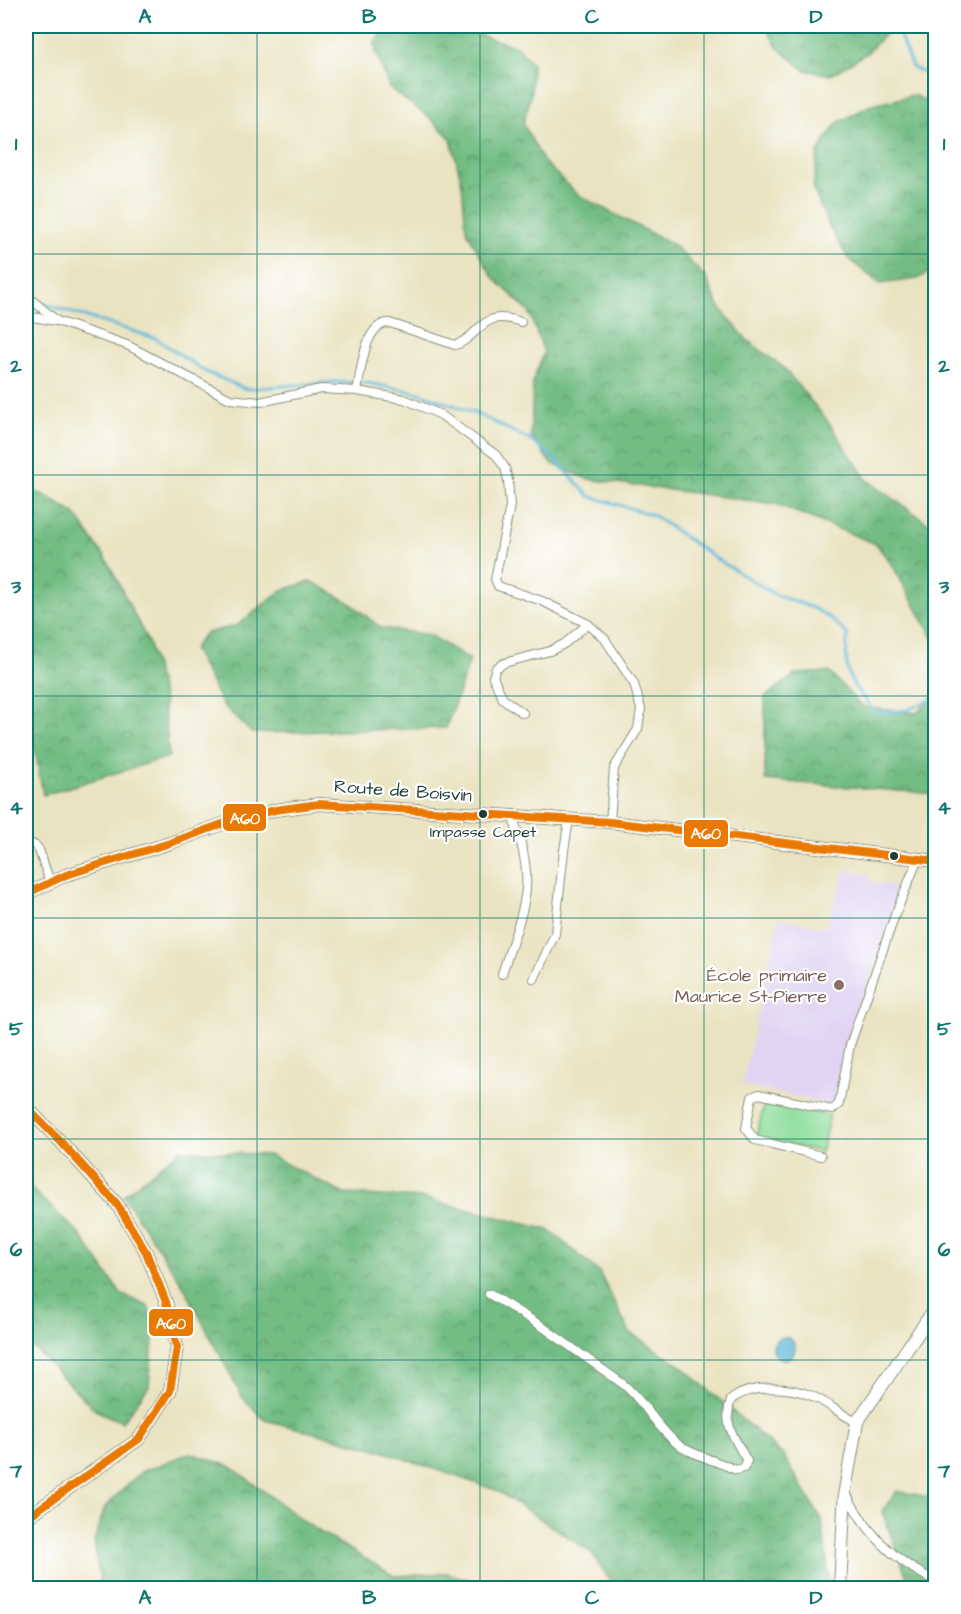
<svg xmlns="http://www.w3.org/2000/svg" width="961" height="1614" viewBox="0 0 961 1614" font-family="'Architects Daughter',sans-serif">
<style>
.built{fill:#e1d4f3}
.green{fill:#8fde9d;stroke:#578e68;stroke-width:1.5}
.forest{fill:url(#forest-crowns);stroke:#497d5c;stroke-width:1.5}
.water{fill:#58b5d6;stroke:#3c7985;stroke-width:1.5}
.lines{fill:none;stroke-linecap:round;stroke-linejoin:round}
.stream{stroke:#58b5d6;stroke-width:3}
.street-casing{stroke:#84907a;stroke-width:10}
.secondary-casing{stroke:#84907a;stroke-width:14}
.street{stroke:#fff;stroke-width:8}
.secondary{stroke:#fff;stroke-width:12}
.bus-1-casing{stroke:#fff;stroke-width:12}
.bus-1{stroke:#e97905;stroke-width:8}
.grid{fill:none;stroke:#0f766e;stroke-width:1.5;stroke-opacity:0.55}
.bus-dot{fill:#1f3d34;stroke:#fff;stroke-width:2}
.education-dot{fill:#8d6e63;stroke:#fff;stroke-width:2}
.labels{text-anchor:middle;dominant-baseline:central;stroke-width:4.5;stroke-linejoin:round;paint-order:stroke}
.bus-label{font-size:16px;fill:#1f3d34;stroke:#fff}
.street-label{font-size:18px;fill:#1f3d34;stroke:#fff}
.education-label{font-size:18px;fill:#785e54;stroke:#fff;text-anchor:end}
.line-badge{stroke:#fff;stroke-width:2}
.badge-label{font-size:16px;text-anchor:middle;font-weight:bold;fill:#fff}
.neatline{fill:none;stroke:#0f766e;stroke-width:2}
.grid-label{font-size:20px;text-anchor:middle;font-weight:bold;fill:#0f766e}
</style>
<defs>
<pattern id="forest-crowns" width="20" height="18" patternUnits="userSpaceOnUse" patternTransform="scale(1.5)"><rect width="20" height="18" fill="#73bd84"/><path d="M2 6a3 3 0 1 1 6 0M12 15a3 3 0 1 1 6 0" fill="none" stroke="#5e9b6d"/></pattern>
</defs>
<rect width="100%" height="100%" fill="#fff"/>
<filter id="ink" filterUnits="userSpaceOnUse"><feTurbulence type="fractalNoise" baseFrequency=".0167" numOctaves="2"/><feDisplacementMap in="SourceGraphic" scale="12" xChannelSelector="R" yChannelSelector="G"/><feConvolveMatrix kernelMatrix="1 2 1 2 8 2 1 2 1" color-interpolation-filters="sRGB"/></filter>
<filter id="wash" filterUnits="userSpaceOnUse"><feTurbulence type="fractalNoise" baseFrequency=".008" numOctaves="4" result="noise"/><feDisplacementMap in="SourceGraphic" scale="24" xChannelSelector="R" yChannelSelector="G"/><feGaussianBlur stdDeviation="1.35" result="paint"/><feColorMatrix in="noise" values="0 0 0 0 0 0 0 0 0 0 0 0 0 0 0 0 0 1.4 0 .05"/><feComposite in="paint" operator="in"/></filter>
<g filter="url(#wash)">
<rect width="100%" height="100%" fill="#eae3c1"/>
<path class="built" d="M846,870L870,876L871,882L901,888L847,1047L833,1105L742,1085L779,918L826,928Z"/>
<path class="green" d="M765,1101L830,1116L821,1152L756,1137Z"/>
<g class="forest">
<path d="M384,26H454L517,47L532,63L531,94L523,124L544,162L578,195L674,245L706,278L720,308L747,340L784,368L829,423L867,480L935,528V642L893,566L876,544L776,504L587,479L550,463L531,435L533,380L544,352L529,312L492,276L466,230L462,184L451,139L430,118L389,88L374,45Z"/>
<path d="M765,26H893L867,53L831,75L805,70L778,48Z"/>
<path d="M913,95L935,105V269L917,279L880,284L848,258L829,226L813,189L818,152L837,123L869,106Z"/>
<path d="M26,489L44,495L74,513L108,562L149,644L163,696L169,757L43,795L26,699Z"/>
<path d="M311,581L349,602L381,628L430,635L470,660L446,728L252,733L223,705L193,649L204,634L238,625L280,591Z"/>
<path d="M829,672L863,707L917,713L935,694V794L765,780V697L796,674Z"/>
<path d="M180,1150L269,1155L344,1194L423,1198L549,1230L599,1272L630,1333L680,1365L783,1455L822,1520L830,1588H615L591,1552L496,1490L373,1448L265,1420L242,1397L183,1285L123,1196Z"/>
<path d="M26,1184L78,1232L121,1294L148,1306L154,1328L149,1386L122,1422L95,1410L26,1340Z"/>
<path d="M190,1453L230,1466L310,1526L394,1576L448,1573L494,1588H101L94,1541L105,1507L141,1472Z"/>
<path d="M897,1491L935,1498V1588H911L882,1511Z"/>
</g>
<circle class="water" cx="784" cy="1348" r="11"/>
<g class="lines">
<g class="stream">
<path d="M899,34L912,67L936,79"/>
<path d="M41,303L155,338L206,372L246,389L334,382L367,383L420,393L479,415L530,440L554,458L589,496L653,515L715,558L776,595L813,608L830,618L848,635C842,673 850,684 876,712L907,710L936,697"/>
</g>
</g>
</g>
<g filter="url(#ink)">
<g class="lines">
<g class="street-casing">
<g id="street">
<path d="M26,295L57,321L127,345L230,399L260,402L321,389L357,391L404,399L441,415L496,455L505,468L508,480L510,506L495,579L498,586L542,601L588,624L605,639L634,684L641,709L638,729L614,768L610,822"/>
<path d="M26,316L56,321"/>
<path d="M357,391C361,372 364,322 390,323L455,345C472,341 482,317 501,318C508,318 515,320 521,322"/>
<path d="M523,713L503,699L493,677L496,668L504,663L550,651L564,644L588,624"/>
<path d="M26,841L36,846L39,850L50,882"/>
<path d="M502,974C510,947 523,918 526,889C528,865 521,839 512,816"/>
<path d="M534,979L555,934L564,850L569,820"/>
<path d="M821,1156L755,1140L746,1128L752,1097L759,1094L832,1110L839,1104L850,1045L895,915L918,859"/>
<path d="M489,1294L540,1325L623,1384C645,1402 658,1430 680,1446C694,1455 719,1462 736,1470L744,1468L747,1461C736,1440 722,1425 731,1400C749,1384 790,1386 812,1396C828,1403 841,1415 857,1422"/>
<path d="M846,1493C866,1533 895,1562 936,1581"/>
</g>
</g>
<g class="secondary-casing">
<g id="secondary">
<path d="M26,894L66,875L170,843L228,822L275,810L319,804L610,822L936,861"/>
<path d="M26,1107L61,1142L117,1204L146,1252L166,1302L177,1347L170,1391L139,1439L26,1518"/>
<path d="M840,1588L845,1490L857,1422L936,1307"/>
</g>
</g>
<use href="#street" class="street"/>
<use href="#secondary" class="secondary"/>
<g class="bus-1-casing">
<g id="bus-1">
<path d="M26,894L66,875L170,843L228,822L275,810L319,804L610,822L936,861"/>
<path d="M26,1107L61,1142L117,1204L146,1252L166,1302L177,1347L170,1391L139,1439L26,1518"/>
</g>
</g>
<use href="#bus-1" class="bus-1"/>
</g>
</g>
<path class="grid" d="M257,26V1588M480,26V1588M704,26V1588M26,254H936M26,475H936M26,696H936M26,918H936M26,1139H936M26,1360H936"/>
<g class="bus-dot">
<circle cx="483" cy="814" r="5"/>
<circle cx="894" cy="856" r="5"/>
</g>
<circle class="education-dot" cx="839" cy="985" r="6"/>
<g class="labels">
<g class="bus-label">
<text x="483" y="832">Impasse Capet</text>
</g>
<g class="street-label">
<text transform="translate(403 791) rotate(4)">Route de Boisvin</text>
</g>
<g class="education-label">
<text x="827" y="975">École primaire<tspan x="827" dy="21">Maurice St-Pierre</tspan></text>
</g>
</g>
<g class="line-badge">
<rect x="222" y="803" width="45" height="29" rx="6" fill="#e97905"/>
<rect x="683" y="819" width="46" height="29" rx="6" fill="#e97905"/>
<rect x="148" y="1308" width="46" height="29" rx="6" fill="#e97905"/>
</g>
<g class="badge-label">
<text x="245" y="824">A60</text>
<text x="706" y="839">A60</text>
<text x="171" y="1329">A60</text>
</g>
<rect width="961" height="1614" fill="none" stroke="#fff" stroke-width="66"/>
<rect x="33" y="33" width="895" height="1548" class="neatline"/>
<g class="grid-label">
<text x="145" y="23">A</text>
<text x="369" y="23">B</text>
<text x="592" y="23">C</text>
<text x="816" y="23">D</text>
<text x="16" y="150">1</text>
<text x="944" y="150">1</text>
<text x="16" y="372">2</text>
<text x="944" y="372">2</text>
<text x="16" y="593">3</text>
<text x="944" y="593">3</text>
<text x="16" y="814">4</text>
<text x="944" y="814">4</text>
<text x="16" y="1035">5</text>
<text x="944" y="1035">5</text>
<text x="16" y="1256">6</text>
<text x="944" y="1256">6</text>
<text x="16" y="1477">7</text>
<text x="944" y="1477">7</text>
<text x="145" y="1604">A</text>
<text x="369" y="1604">B</text>
<text x="592" y="1604">C</text>
<text x="816" y="1604">D</text>
</g>
</svg>
